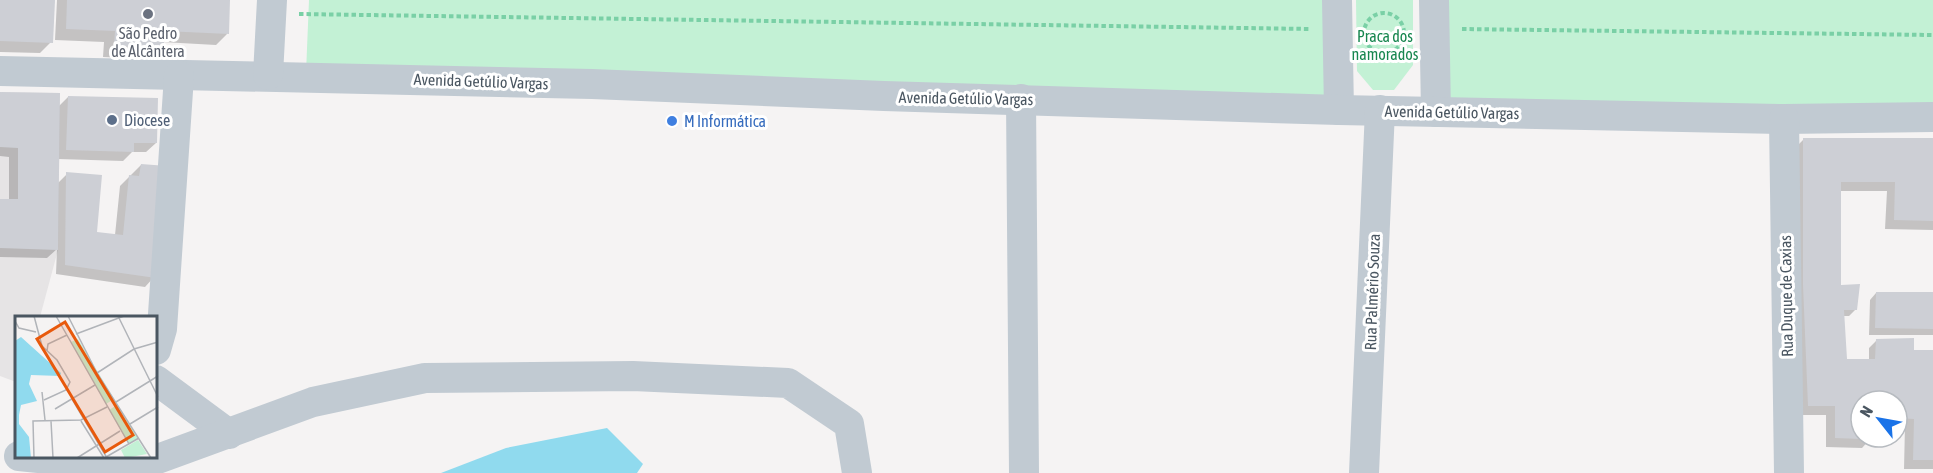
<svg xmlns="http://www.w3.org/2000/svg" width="1933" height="473" viewBox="0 0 1933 473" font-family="'Asap Condensed',sans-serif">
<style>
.education{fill:#e6e4e5}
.green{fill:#c3f1d5}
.water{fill:#90daee}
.shadow{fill:#0003}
.building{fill:#cdcfd5}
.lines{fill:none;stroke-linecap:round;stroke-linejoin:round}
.path{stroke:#7ad0a6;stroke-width:4;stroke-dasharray:4.5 3;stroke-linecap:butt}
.minor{stroke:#c1cad2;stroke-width:30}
.worship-dot{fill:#6b7280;stroke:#fff;stroke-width:2}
.service-dot{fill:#5c6f8a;stroke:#fff;stroke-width:2}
.shop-dot{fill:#3f7fe0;stroke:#fff;stroke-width:2}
.labels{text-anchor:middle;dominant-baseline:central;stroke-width:6;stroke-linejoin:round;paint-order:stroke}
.worship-label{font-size:16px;fill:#5b616d;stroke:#fff}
.park-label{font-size:16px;fill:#17864f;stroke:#fff}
.street-label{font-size:16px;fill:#4a5661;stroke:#fff}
.service-label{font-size:16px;fill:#4e5e75;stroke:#fff;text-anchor:start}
.shop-label{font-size:16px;fill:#366cbe;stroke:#fff;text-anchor:start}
.inset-road{fill:none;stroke:#b1b4b9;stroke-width:1.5}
.view{fill:#e8590c;fill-opacity:0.15;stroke:#e8590c;stroke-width:3}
.inset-edge{fill:none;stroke:#4a5661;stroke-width:3}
</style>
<rect width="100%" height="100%" fill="#f5f3f3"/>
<path class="education" d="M0,92L60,93L58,250L40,317H16V382L0,376Z"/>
<g class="green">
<path d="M309,0H1332L1334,104L306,73Z"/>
<path d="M1356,0H1413V65L1394,90H1373L1357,71Z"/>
<path d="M1439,0H1933V108L1440,112Z"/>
</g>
<path class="water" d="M607,428L643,464L637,473H441L506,448Z"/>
<g class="shadow">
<path d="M0,0H53L51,42L40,53L0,52Z"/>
<path d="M57,0H229L227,34L216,45L162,42V48L151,59L103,57L104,42L55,40Z"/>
<path d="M0,93L58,107L68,97L156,143L146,152H132L123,161L58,159V183L67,174L95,233L115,235L120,186L141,165L154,277L145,287L56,274L57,249L47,258L0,257V200H9V157L0,156Z"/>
<path d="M1803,140H1933V230L1885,229L1887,191H1840V286L1856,309L1849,316H1843L1845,360L1869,361V348L1876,341L1912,355L1933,352V469H1904L1905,425H1897V401H1861V437H1872L1862,448L1826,447V415H1799L1794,149Z"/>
<path d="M1876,293H1933V335H1869L1870,300Z"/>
</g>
<g class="building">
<path d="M0,0H55L53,43L0,41Z"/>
<path d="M67,0H230L229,34L164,31V48L114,46L115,31L66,29Z"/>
<path d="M0,92L60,93L58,250L0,248V199H18V148L0,147Z"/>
<path d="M68,96L158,98L157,143H134V152L66,150Z"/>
<path d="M1803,138H1933V221L1894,220L1895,182H1841V285L1860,284L1857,310H1844L1847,359H1875L1876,339L1914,338V350H1933V460H1913L1914,419L1897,418V401H1861V439L1835,438V406H1808L1803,285Z"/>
<path d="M141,164L167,166L156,278L65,265L66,172L102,175L97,232L123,235L129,175L139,176Z"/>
<path d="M1876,292H1933V329L1875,328Z"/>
</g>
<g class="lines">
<g class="path">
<circle cx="1384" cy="33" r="20"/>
<path d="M299,14L1311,29"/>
<path d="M1462,29L1933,35"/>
</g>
<g class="minor">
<path d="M1337,0L1339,110"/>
<path d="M1434,0L1436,112"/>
<path d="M0,71L592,84L884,96L1339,110L1784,119L1933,117"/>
<path d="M268,75L272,0"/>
<path d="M1021,99L1024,473"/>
<path d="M1784,119L1789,473"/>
<path d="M156,350L162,329L179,76"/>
<path d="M156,380L229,434"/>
<path d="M19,456L133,468L313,402L425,378L633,376L788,383L849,424L857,473"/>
<path d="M1364,473L1380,110"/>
</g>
</g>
<circle class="worship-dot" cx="148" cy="14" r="6"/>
<circle class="service-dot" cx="112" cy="120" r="6"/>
<circle class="shop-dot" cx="672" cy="121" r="6"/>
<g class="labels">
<g class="worship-label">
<text x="148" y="33">São Pedro<tspan x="148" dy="18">de Alcântera</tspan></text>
</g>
<g class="park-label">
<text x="1385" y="36">Praca dos<tspan x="1385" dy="18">namorados</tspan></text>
</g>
<g class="street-label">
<text transform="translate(481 81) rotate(2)">Avenida Getúlio Vargas</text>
<text transform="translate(966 98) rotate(1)">Avenida Getúlio Vargas</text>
<text transform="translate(1452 112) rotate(1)">Avenida Getúlio Vargas</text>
<text transform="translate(1372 292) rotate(-88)">Rua Palmério Souza</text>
<text transform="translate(1786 296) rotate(-91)">Rua Duque de Caxias</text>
</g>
<g class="service-label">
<text x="124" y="120">Diocese</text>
</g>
<g class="shop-label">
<text x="684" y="121">M Informática</text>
</g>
</g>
<g transform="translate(15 316)">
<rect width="142" height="142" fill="#f5f3f3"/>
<path d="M63,23L99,83L91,88L56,26ZM102,89L123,122L114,128L94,94ZM123,124L132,138L110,142L106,134Z" fill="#c3f1d5"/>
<path d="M6,21L46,57L45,60L16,59L14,68L22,85L6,89L4,99V108L14,121L16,142H0V25Z" fill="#90daee"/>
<path class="inset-road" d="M19,0L27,30L42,44L55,66L51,74L29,84M41,0L114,128M53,0L82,57L136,142M103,0L143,81M0,5L4,12L21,16M61,18L109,0M32,35L33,28L52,19M82,57L119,33L143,26M27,76L30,104M57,83L92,142M101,86L143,60M40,93L80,69M36,105L38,142M66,105L89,142M115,108L143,91M91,141L124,122M19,142L18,105L66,104L92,91M62,142L105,115"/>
<path class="view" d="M50,6L118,119L90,136L22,23Z"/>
<rect width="142" height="142" class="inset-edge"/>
</g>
<g transform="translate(1879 419) rotate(301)"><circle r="28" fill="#ffffff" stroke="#b7bbc0" stroke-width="1.5"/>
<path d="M0-4.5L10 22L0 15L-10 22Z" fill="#1a73e8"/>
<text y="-9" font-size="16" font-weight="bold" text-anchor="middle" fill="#4a5661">N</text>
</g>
</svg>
